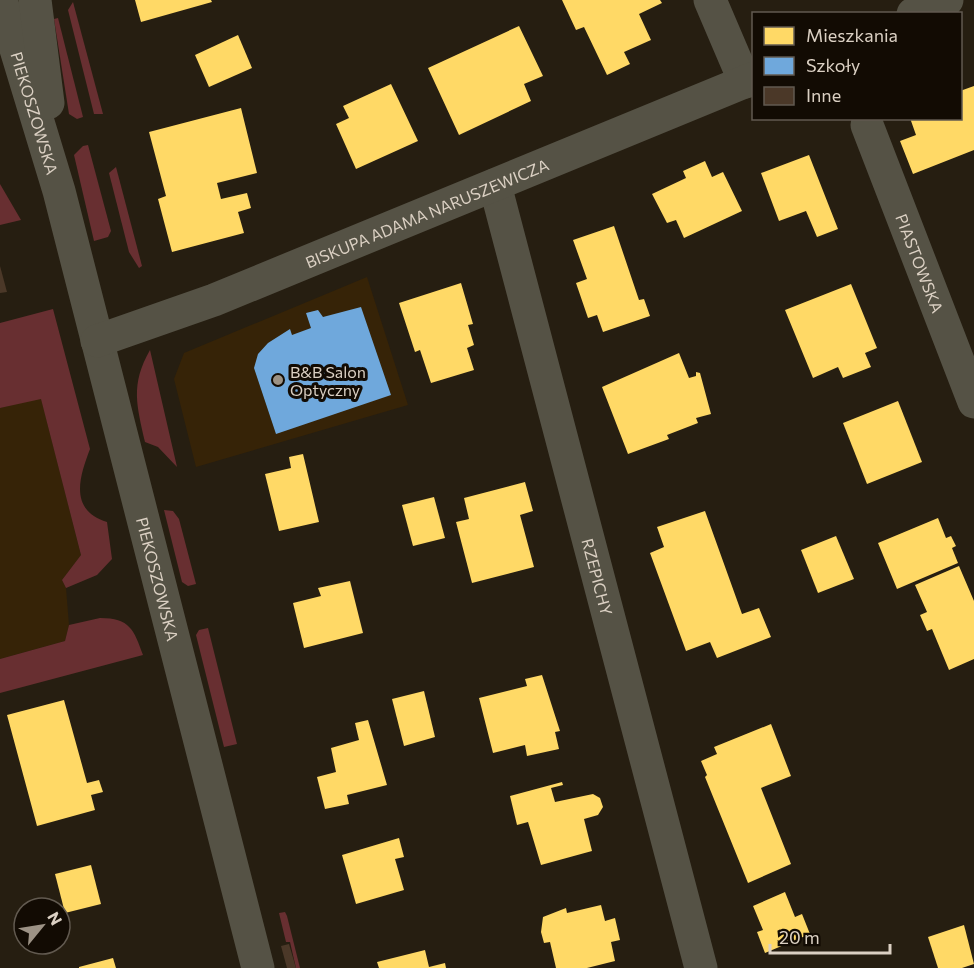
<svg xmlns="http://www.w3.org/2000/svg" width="974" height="968" viewBox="0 0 974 968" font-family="Commissioner,sans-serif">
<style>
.built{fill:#362307}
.green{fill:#682f31}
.homes{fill:#ffd966}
.schools{fill:#6fa8dc}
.building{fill:#4b3828}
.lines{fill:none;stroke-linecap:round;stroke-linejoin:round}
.minor{stroke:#555245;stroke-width:33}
.poi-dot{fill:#9c9285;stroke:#120b03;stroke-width:2}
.labels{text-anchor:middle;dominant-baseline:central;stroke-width:6;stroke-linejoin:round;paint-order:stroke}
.street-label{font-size:16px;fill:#dbd0c3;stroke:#120b03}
.poi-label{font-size:16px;fill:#dbd0c3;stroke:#120b03;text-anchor:start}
</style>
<rect width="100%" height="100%" fill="#261e11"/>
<g class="built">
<path d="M367,277L408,405L196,467L174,379L184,353Z"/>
<path d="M41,398L81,555L62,580L66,588L69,625L65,641L0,659V408Z"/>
</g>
<g class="green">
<path d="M73,2L103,114H94L68,10Z"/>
<path d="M58,18L83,117L77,119L69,114L54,19Z"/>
<path d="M88,145L111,231L108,237L94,241L74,155L83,146Z"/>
<path d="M116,167L142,266L139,268L129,252L109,173Z"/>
<path d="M0,184L21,220L0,225Z"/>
<path d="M53,309L90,449C79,478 69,510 107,522L112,559L97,575L66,588L62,580L81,555L41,399L0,408V323Z"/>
<path d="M150,350L177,467L158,447L145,442C137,406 130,385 150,350Z"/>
<path d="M164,510L173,511L179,519L196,584L188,586L182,582Z"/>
<path d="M100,618C130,618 134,630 143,655L0,693V659L65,641L69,625Z"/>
<path d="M208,628L237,744L224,747L196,635L199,630Z"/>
<path d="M285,912L287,916L300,968H296L290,942H286L279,913Z"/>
</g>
<g class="homes">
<path d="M135,0H211L212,2L141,22Z"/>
<path d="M562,0H660L662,3L639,14L651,40L624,52L630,64L607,75L584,27L576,30Z"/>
<path d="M519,26L543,76L524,84L531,101L459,135L428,68Z"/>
<path d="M238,35L252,68L209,87L195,55Z"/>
<path d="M391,84L418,141L356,169L336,124L349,118L343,106Z"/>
<path d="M974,86V150L913,174L900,141L916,135L910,118H960V91Z"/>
<path d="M241,108L257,173L217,183L221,199L247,193L251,208L238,212L244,233L172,252L158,199L166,196L149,132Z"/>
<path d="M809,155L838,229L817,237L806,211L779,221L761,173Z"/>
<path d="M705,161L712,177L723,172L742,211L684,238L676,220L667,223L652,194L686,178L683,171Z"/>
<path d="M614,226L639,300L644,299L650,316L603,332L597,315L588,318L576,283L587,279L573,240Z"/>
<path d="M461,283L473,324L468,325L474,345L467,348L474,370L431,383L420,350L415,352L399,303Z"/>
<path d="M851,284L877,348L865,353L871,367L843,378L838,367L813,378L785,310Z"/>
<path d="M679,353L689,378L696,376V372L700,373L711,414L696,418L698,423L667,435L669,439L628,454L602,387Z"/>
<path d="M898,401L922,462L867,484L843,423Z"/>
<path d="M303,454L319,522L279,531L265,474L291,468L289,457Z"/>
<path d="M525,482L533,511L520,515L534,567L472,583L456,522L469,519L464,498Z"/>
<path d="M434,497L445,538L413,546L402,505Z"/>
<path d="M705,511L742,614L759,608L771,637L717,658L710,642L686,651L650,553L664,547L657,527Z"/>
<path d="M938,518L946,538L951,536L956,546L952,548L958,563L897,589L878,543Z"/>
<path d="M836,536L854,579L818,593L801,550Z"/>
<path d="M959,566L974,601V659L949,670L932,629L927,631L920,615L927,612L915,585Z"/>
<path d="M350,581L363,633L304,648L293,603L321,596L318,588Z"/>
<path d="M542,675L560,731L555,732L559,749L527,756L525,745L493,753L479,698L527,686L525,679Z"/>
<path d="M424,691L435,737L404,746L392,699Z"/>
<path d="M64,700L87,783L99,780L103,792L91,795L95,810L37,826L7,715Z"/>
<path d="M368,720L387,785L347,795L349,804L325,809L317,777L336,772L331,748L359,740L355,723Z"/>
<path d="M771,724L791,776L761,788L791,864L748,883L705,777L707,775L701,761L717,754L714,747Z"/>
<path d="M562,782L563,785L551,788L555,802L593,794L600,798L603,807L598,815L584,819L592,851L541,865L528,822L517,825L510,796Z"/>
<path d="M399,838L404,857L395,859L404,890L356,904L342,855Z"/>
<path d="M91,865L101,904L65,913L55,874Z"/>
<path d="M785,892L795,917L802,914L810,934L765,953L757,932L763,930L753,906Z"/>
<path d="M601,905L605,921L615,918L620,940L611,942L615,961L587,968H556L550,942L544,943L541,932L543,917L566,908L567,913Z"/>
<path d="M964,925L974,964L962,968H938L928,937Z"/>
<path d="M425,950L429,967L445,963L446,968H379L377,962Z"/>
<path d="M113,958L116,968H79V967Z"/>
</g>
<path class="schools" d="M361,307L391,395L276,434L254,368L258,354L268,343L290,329L292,335L311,328L306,313L318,310L323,317Z"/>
<g class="building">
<path d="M0,266L7,292L0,293Z"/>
<path d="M289,944L296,968H287L281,946Z"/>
</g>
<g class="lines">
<g class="minor">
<path id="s1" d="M1,0L59,191L258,968"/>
<path d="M35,0L48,103"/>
<path d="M710,0L745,82"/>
<path d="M913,14L947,0"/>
<path id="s2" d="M867,125L974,402"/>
<path id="s3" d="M495,185L701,968"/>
<path id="s4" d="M97,341L214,300L754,78"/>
</g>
</g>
<circle class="poi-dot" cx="278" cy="380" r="6"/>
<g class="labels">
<g class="street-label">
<text stroke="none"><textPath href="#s1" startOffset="118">PIEKOSZOWSKA</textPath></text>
<text stroke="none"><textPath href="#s4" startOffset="354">BISKUPA ADAMA NARUSZEWICZA</textPath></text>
<text stroke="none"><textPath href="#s2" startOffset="148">PIASTOWSKA</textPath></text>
<text stroke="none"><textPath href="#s3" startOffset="405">RZEPICHY</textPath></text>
<text stroke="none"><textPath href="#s1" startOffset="600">PIEKOSZOWSKA</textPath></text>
</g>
<g class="poi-label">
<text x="290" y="371">B&amp;B Salon<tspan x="290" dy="18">Optyczny</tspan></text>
</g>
</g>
<rect x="752" y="12" width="210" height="108" fill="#120b03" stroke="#625a50" stroke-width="1.5"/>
<rect x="764" y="27" width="30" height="18" fill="#ffd966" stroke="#625a50" stroke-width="1.5"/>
<text x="806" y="42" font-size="18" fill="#dbd0c3">Mieszkania</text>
<rect x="764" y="57" width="30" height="18" fill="#6fa8dc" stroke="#625a50" stroke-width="1.5"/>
<text x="806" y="72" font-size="18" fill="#dbd0c3">Szkoły</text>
<rect x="764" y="87" width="30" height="18" fill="#4b3828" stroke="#625a50" stroke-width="1.5"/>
<text x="806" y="102" font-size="18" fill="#dbd0c3">Inne</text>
<g transform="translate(42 926) rotate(60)"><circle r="28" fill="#120b03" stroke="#625a50" stroke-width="1.5"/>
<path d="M0-4.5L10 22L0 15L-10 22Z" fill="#9c9285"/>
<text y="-9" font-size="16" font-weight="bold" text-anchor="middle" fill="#dbd0c3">N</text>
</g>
<path d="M770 944v9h120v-9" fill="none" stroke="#dbd0c3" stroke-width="3"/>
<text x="779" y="944" font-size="18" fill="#dbd0c3" stroke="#120b03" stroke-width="4.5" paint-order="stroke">20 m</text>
</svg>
